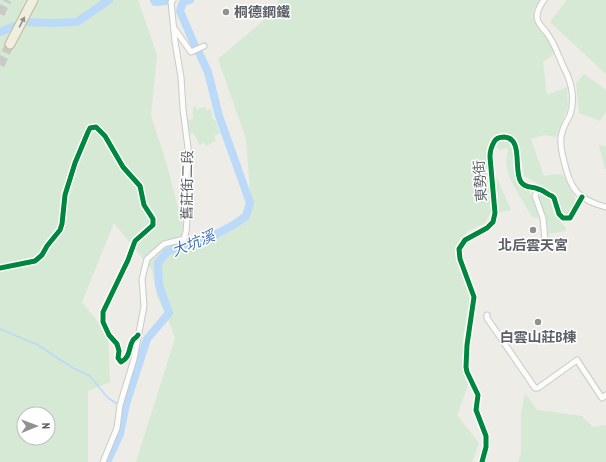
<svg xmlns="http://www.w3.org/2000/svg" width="606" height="462" viewBox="0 0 606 462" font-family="'PT Sans Narrow','Noto Sans TC',sans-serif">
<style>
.green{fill:#d5e9d4;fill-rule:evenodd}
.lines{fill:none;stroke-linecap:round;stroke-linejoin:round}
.stream{stroke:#bbd9f8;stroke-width:1.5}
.river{stroke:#bbd9f8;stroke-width:8}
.motorway-tunnel{stroke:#c9c9c7;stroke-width:9;stroke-dasharray:9 4.5;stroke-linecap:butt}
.minor-casing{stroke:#cacac9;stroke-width:7}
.motorway-casing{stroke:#c5ba93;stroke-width:11}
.minor{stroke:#fcfcfb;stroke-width:5}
.motorway{stroke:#f0ede1;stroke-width:9}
.cycleway-casing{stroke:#fff;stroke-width:8}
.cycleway{stroke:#00873e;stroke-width:5}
.oneway{fill:#909191}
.poi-dot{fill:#8f9193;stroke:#fff;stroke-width:1.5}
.labels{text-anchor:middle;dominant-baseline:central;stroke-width:3;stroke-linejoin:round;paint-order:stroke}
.poi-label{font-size:14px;font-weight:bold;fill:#5c6066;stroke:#fff}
.street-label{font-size:14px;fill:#5c6066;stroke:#fff}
.water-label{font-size:15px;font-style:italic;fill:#4174bd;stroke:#fff}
</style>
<rect width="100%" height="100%" fill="#edece7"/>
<g class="green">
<path d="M0,0H138L157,55L151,116L167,165L181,220L196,247L235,228L251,203L246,139L218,59L270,15L279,0H542L533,10L536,24L550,41L554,54L543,62L547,95L567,87L568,106L556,137L544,135L531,139L544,176L556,174L563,175L576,200L568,215L561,212L558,197L550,190L524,176L520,150L514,138L504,132L491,138L489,159L491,212L485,223L468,231L455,248L456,260L470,298L463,337V370L468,385L457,415L479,443L472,462H136L175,338L165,312L157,297L152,270L114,223L82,302L108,335L110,382L88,391V462H0ZM24,414H48V438H24Z"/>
<path d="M567,0H606V74L550,22Z"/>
<path d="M584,74L606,90V112L600,121L579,113L576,83Z"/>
<path d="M196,106L197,109L206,107V110L211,109L213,120H215L220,133L214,136L216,141L206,146L204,142L200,145L193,133L190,134L187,120L193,119V107Z"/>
<path d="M503,138C518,145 514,164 516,178L529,190L539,218L532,217L510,179L506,164L508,150L506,148L500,150L495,145L497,141Z"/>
<path d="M599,145L606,147V169H605Z"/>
<path d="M496,176L511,210L499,212Z"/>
<path d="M541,195L550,198L554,215L566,228L565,231L548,234L546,217L538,197Z"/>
<path d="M525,393L537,410L582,416L593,427L606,425V462H518L521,454V414Z"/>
</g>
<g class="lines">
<g class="stream">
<path d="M0,329L38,345L73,368L90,376L108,398L116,403"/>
<path d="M124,404H126"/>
</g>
<g class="river">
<path d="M154,0L155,2L166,1"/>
<path d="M190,0L183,2L180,11L195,46"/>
<path d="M25,22L52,23L77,22L109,0"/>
<path d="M0,32L14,26"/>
<path d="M107,462L120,434L126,404L147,339L169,313L159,285L158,263L167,252L186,244L209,238L235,224L246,216L250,203L219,116L208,72L199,53"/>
</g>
<g class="motorway-tunnel">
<path d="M0,14L7,0"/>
<path d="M0,65L10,44"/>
</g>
<g class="minor-casing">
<g id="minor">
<path d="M544,0C541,4 537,11 537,17C537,23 543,28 546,32C555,43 559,58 565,70C572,83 575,101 570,115C566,122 562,129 561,137C560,146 562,153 564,161C570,189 578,200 606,207"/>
<path d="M174,28L191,52L204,46"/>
<path d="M538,188L535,196L543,218L545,240"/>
<path d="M0,268L35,261L42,255L47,246L60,230L62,224L65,195L75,163L88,132L90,128L96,127L105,136L123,167L140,186L144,205L153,219V225L135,241L128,260L103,312V322L109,335L117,344L119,351L118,358L121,362C131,357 128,348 133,340C135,338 137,337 138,335"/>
<path d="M487,315V318L535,388H538L577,360L602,398L606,395"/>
<path d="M103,462L117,428L120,405L134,359L144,306L142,279L147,259L164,244L184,239L186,231L187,220L185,193L188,148L183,109L181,77L175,42L171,2L173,0"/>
<path d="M482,462L486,447V436L476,410L478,395L467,372L466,367L467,345L474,297L460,259L459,249L465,240L487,228L493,222L495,213L490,157C490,151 491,147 494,142C496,138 499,137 504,137C524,138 513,171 521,182C526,189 532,186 538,189C543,190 547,194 552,196L554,198L559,214L563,218H570L582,197"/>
</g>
</g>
<g class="motorway-casing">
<path id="motorway" d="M10,44L33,0"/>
</g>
<use href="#minor" class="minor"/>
<use href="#motorway" class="motorway"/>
<g class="cycleway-casing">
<g id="cycleway">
<path d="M0,268L35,261L42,255L47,246L60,230L62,224L65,195L75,163L88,132L90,128L96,127L105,136L123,167L140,186L144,205L153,219V225L135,241L128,260L103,312V322L109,335L117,344L119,351L118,358L121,362C131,357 128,348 133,340C135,338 137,337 138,335"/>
<path d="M482,462L486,447V436L476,410L478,395L467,372L466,367L467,345L474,297L460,259L459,249L465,240L487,228L493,222L495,213L490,157C490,151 491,147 494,142C496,138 499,137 504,137C524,138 513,171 521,182C526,189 532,186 538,189C543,190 547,194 552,196L554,198L559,214L563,218H570L582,197"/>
</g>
</g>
<use href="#cycleway" class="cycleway"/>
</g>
<defs><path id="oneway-solid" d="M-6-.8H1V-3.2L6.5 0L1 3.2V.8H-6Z"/></defs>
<use class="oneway" href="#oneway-solid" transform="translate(22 22) rotate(-62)"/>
<g class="poi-dot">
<circle cx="226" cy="12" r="4"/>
<circle cx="533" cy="230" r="4"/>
<circle cx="538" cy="322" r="4"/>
</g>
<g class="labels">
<g class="poi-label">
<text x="234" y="12" text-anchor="start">桐德鋼鐵</text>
<text x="533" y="245">北后雲天宮</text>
<text x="538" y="337">白雲山莊B棟</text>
</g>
<g class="street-label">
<text transform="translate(480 181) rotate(-94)">東勢街</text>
<text transform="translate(187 185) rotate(-89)">舊莊街二段</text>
</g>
<g class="water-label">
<text transform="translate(193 243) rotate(-22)">大坑溪</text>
</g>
</g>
<g transform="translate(36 426) rotate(89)"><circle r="19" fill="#ffffff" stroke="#bebfc2"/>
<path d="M0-3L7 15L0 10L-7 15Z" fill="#8f9193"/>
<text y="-6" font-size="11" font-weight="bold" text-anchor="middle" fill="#5c6066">N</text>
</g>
</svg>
